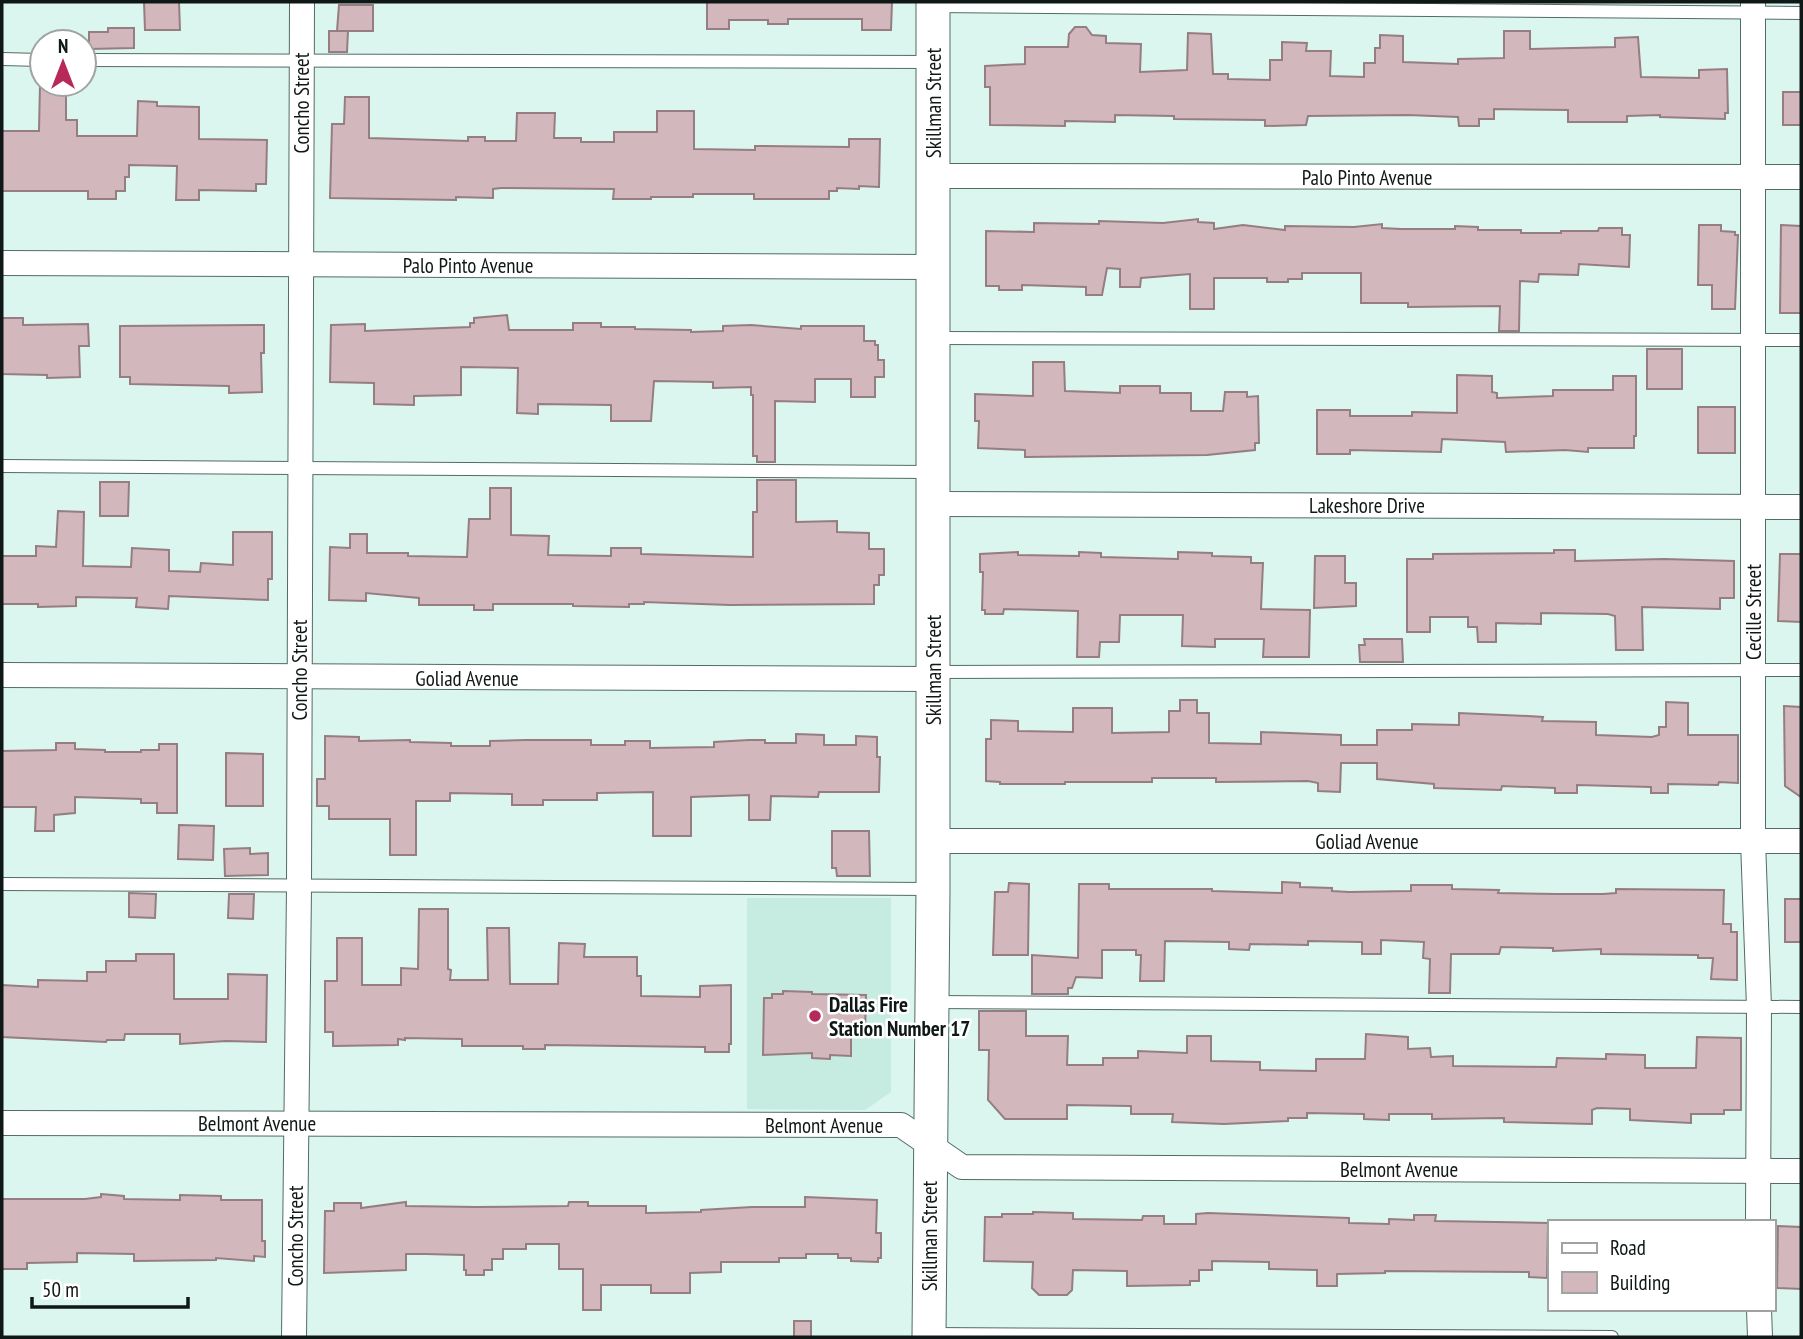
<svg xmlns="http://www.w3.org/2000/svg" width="1803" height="1339" viewBox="0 0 1803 1339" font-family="'PT Sans Narrow',sans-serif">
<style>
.built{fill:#c6ebe1}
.building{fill:#d2b8bd;stroke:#957d82;stroke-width:2}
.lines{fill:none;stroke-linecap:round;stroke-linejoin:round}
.service-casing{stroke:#536b65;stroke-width:14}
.minor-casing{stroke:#536b65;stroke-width:26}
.secondary-casing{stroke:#536b65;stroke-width:35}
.service{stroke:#fff;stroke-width:12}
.minor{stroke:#fff;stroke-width:24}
.secondary{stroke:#fff;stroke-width:33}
.poi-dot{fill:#b7295b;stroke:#fff;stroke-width:2.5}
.labels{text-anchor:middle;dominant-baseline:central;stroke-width:5;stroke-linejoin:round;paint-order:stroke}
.street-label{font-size:21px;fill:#0f1816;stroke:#fff}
.poi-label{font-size:21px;font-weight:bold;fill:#0f1816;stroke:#fff;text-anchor:start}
</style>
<rect width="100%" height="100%" fill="#daf6ef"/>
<path class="built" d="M747,898H891V1092L865,1110L747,1109Z"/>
<g class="building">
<path d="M144,2H179L180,30H145Z"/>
<path d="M707,2H892L891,30H862V19H788V24H768V20H729V29H707Z"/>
<path d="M339,5H373V31H337Z"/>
<path d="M1075,27H1086L1092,35L1106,36V43L1141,44L1140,72L1187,70L1188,33L1211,34L1213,74H1228V79L1270,80V60H1282V42L1307,43L1306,51H1331L1330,76L1364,77V63H1375V48H1380V35L1403,36V62L1458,64V59L1504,58V31H1530V49L1615,47V38L1638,37L1641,77L1699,78V70L1727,69L1728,113H1725V119L1660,117V115L1627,116V122H1568V110L1494,109V119H1479V126H1459L1458,117L1408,115L1308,116L1306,125L1265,126V120L1174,119V116L1115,115V122L1065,121V126L990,125V87H985V66L1025,64V47H1068L1069,34Z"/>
<path d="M108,28H134V48L89,49V32H108Z"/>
<path d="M329,31H348L347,52H329Z"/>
<path d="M40,84H66V120H77V136H137L138,101L157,102V106L199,107V139L267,140L266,184H256V191L199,190V200H176L177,166L129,165V177H125V191H116V199H88V191H2V131H39Z"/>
<rect x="1783" y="92" width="18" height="33"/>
<path d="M345,97H369V138L468,141V137H485V141H516L517,113H555L554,138H581V142H614V132H657V111H694V149L755,150V146L849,147V139H880L879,187L859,186V189L837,188V191H829V199H754V194H693V197H651V199H613L614,189L501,188L493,189V198L456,197V200L330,198L332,124H344Z"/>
<path d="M1198,219V222L1214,223V229L1243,225L1285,230V226L1354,227L1382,224V228L1401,229H1455V226L1478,227V230H1521V233H1561V231H1598L1599,228H1622V235H1630L1629,267L1579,264L1578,275L1539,274L1538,282L1520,281L1519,331H1499L1500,306L1408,307V303H1361V273H1302V279H1288V282H1267V278H1214V309H1190V274L1141,278L1140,287H1120V269L1107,268L1102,295H1086V287L1022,285V290H999V286H986V231L1034,232V223L1099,224V221L1163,223Z"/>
<path d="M1699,225H1721V231L1735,232V235H1738L1735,309H1712V285H1698Z"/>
<path d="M1781,225L1801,226V313H1780Z"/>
<path d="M507,315L509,330H573V323H601V327H635V329L691,330V332L723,331V326L751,325L801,329V326H864V341H875V345H878V360H884V377H875V397H851V379H815V402L775,401V462H757V456H753V395H751V387L713,388V382L654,381L651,421H611V405L538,404V414L517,413L518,368L461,367V395L414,396V405L374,404V383L330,382L331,325L365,324V331L470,327V323H474V318Z"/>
<path d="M2,318H23V325L88,324L89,346H79L80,377L47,378V375L2,374Z"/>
<path d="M264,325V353H261L262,392L229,393V386L130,384V377H120V326Z"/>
<rect x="1647" y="349" width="35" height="40"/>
<path d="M1033,362H1064L1065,391L1120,393V386H1160V393H1191V411H1223L1225,392H1247V397L1258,396L1259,443H1255V450L1207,455L1025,457V450L978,448L979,421H975V394L1033,396Z"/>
<path d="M1457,375L1492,376V392L1497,393V398L1553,396V390H1613V376H1636V436H1634V448H1588V452L1565,450L1506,452L1505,442L1442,439L1441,452L1350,450V454H1317V410H1350V416H1412V412L1457,413Z"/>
<rect x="1698" y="407" width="37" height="46"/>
<path d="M757,480H796V522L837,521V532L869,533V549H884V575H879V585H874V604L730,605L644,602V604H629V607L573,606V604H493V610H474V605H419V598L366,593V601L329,600L330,547L350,548V534H367V553H408V556L467,557L469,519H490V488H511V535L549,536L548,555L611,556V548H641V554L753,557V512H757Z"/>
<path d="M100,482H129L128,516H100Z"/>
<path d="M58,511L84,512L83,566L131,567L132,548L169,550V571L200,572L201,563L233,565V532H272V579H268V600L169,596L168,609L136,607L137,598L76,597V606L38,607V604H2V556H36V546L56,547Z"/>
<path d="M1554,550H1575V561L1664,559L1734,561V598H1720V609L1642,607L1643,650H1616L1615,616L1608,614L1541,613V624L1496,623V642H1478L1477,627H1468V617H1430V632H1407V559H1433V554L1554,553Z"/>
<path d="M1018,552V555L1079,556V552L1101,553V557L1178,559V552L1212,553V556L1251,557V563H1263L1261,609L1310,610L1309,657H1263L1264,639H1215V647L1182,646L1183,615H1120L1119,642H1100L1099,657H1077L1078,611L1004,609L1003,614H985V610H982L983,572H980V554Z"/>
<path d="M1780,554H1801V622L1778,621Z"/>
<path d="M1315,556H1345V583H1356V606L1314,608Z"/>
<path d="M1364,639H1402L1403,662H1360L1359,645H1365Z"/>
<path d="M1180,700H1197V713H1209V743L1261,744V732L1341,735V745H1377V730H1412V724L1459,725V713L1528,716L1543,717L1542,721L1596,722V735L1652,737L1659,735V727H1666V702L1688,703V735H1738V783L1719,782L1718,785L1668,784V793H1651V787L1577,785V793H1555V788L1502,786L1501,790L1434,788V784L1377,779V763H1341L1340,792L1318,791V783L1308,781L1216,782V778H1152V782H1065V784H1000V782L986,781V739H991V720L1018,721V731L1073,732V708H1112V733L1169,732V711H1180Z"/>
<path d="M1784,706L1801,707V797L1785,786Z"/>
<path d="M796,734L824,735V745H856V736L877,737V757H880L879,792H819L818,797L771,796L770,820H749V795L691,797V836H653V792L597,793V800H543V805H512V794L450,793V801H416V855H390V819H329V806H317V779H325V736L359,737V741L410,740V742L451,743V746H490V741L526,740H591V745H625V741H650V748L714,747V742L749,740H765V743H796Z"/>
<path d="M56,743H75V749L105,750V752H141V750H159V744H177V813H157V803H141V799L75,797V813L54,815V831H35L36,807H2V751L56,750Z"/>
<path d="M226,753L263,754V806H226Z"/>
<path d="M179,825L214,826L213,860L178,859Z"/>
<path d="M832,831H869L870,876H837L836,868H832Z"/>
<path d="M250,848V854L268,853V875L225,876L224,849Z"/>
<path d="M1282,882L1300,883V887L1332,888V891L1349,892L1411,891V885H1452V889L1499,890L1498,893L1556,894H1603L1616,893V889L1724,890L1723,924H1731V932H1737V980L1711,979L1713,958H1698V955L1601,954V949L1553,951V948L1501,947L1499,954H1451L1450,993H1429L1430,959L1423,958L1424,942L1381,940V954H1362V942L1308,941V945L1250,944L1249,950L1229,949V942L1165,941L1164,981H1140L1141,955H1136V950H1102V978L1076,977L1072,988H1068V994H1032V955L1078,958L1079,884H1109V889H1212V891L1282,893Z"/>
<path d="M1009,883L1029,884L1028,955H993L995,892H1008Z"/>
<path d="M129,893L156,894L155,918L129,917Z"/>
<path d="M229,894H254L253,919L228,918Z"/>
<rect x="1785" y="899" width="16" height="43"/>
<path d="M419,909H448V969L451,970L450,980H488L487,928H509L510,984H558L559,943L585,944L584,957H637V976H641V996L700,997V986L731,985V1044H729V1052H705V1047L545,1045V1049H523V1046H462V1039L405,1038V1040L398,1039V1045L333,1046V1032H325V981H337V938H362V985H401V968L418,969Z"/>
<path d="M136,954H174V999H228V974L267,975L266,1042L226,1041L180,1044V1034H125L124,1040H107L106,1042L2,1037V985L38,987V980L87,981V972H106V961H136Z"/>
<path d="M783,991L812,992V994L866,995L865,1034H851V1056L830,1055V1059L812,1058V1053L763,1055L764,998H772V994H783Z"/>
<path d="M979,1011H1026V1036H1068L1067,1065H1103V1058H1138V1051L1187,1053V1036H1211V1061L1260,1062V1070L1316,1071V1059H1365L1366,1034L1408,1037V1049L1430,1048L1431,1057L1453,1056V1066L1556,1067L1557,1058L1606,1059V1054L1645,1055V1068H1696L1697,1037L1741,1038V1110H1724V1114H1691V1123L1630,1120V1109L1597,1108L1592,1110V1124L1504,1122V1118L1432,1119V1114H1389V1120L1364,1119V1114L1307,1113V1118H1288V1121L1224,1124L1172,1122L1173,1114H1131V1106L1067,1105V1119H1005L988,1100L989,1050H979Z"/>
<path d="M101,1194L124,1196V1199L180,1200V1195L221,1196V1200H262V1241H265V1257L254,1256V1261L216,1258V1260L134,1261V1254L77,1253V1262L27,1263V1269H2V1199H85L101,1197Z"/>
<path d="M805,1197L877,1200L876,1233H881V1258H878V1262L851,1261V1258H838V1254H806V1258H779V1262H721V1272L690,1273V1293H651V1285H601V1310H583V1269H559V1244H526V1249H503V1259H492V1270H484V1275H466V1270H464V1255L426,1254H406V1270L324,1273L325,1211H334V1203H361V1208L406,1202V1206L476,1207L568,1206L569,1202H588V1206H646V1213L701,1212V1210L752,1207H805Z"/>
<path d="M1033,1212L1073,1213V1219L1142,1220L1143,1216H1164V1224H1196V1214L1208,1213L1349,1218V1223L1389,1224V1219L1414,1220V1215H1436L1435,1221L1548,1223L1547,1278L1529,1277V1272L1385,1271V1273L1337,1274V1286H1317V1270L1269,1269V1262L1212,1261V1270H1199V1281H1190V1285L1127,1286V1271L1073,1270L1072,1290L1067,1295H1039L1032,1288L1033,1262L984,1261L985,1217H1002V1214H1033Z"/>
<path d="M1778,1226L1801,1227V1289L1777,1288Z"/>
<rect x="794" y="1321" width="17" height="16"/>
</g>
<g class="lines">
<g class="service-casing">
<g id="service">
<path d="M934,6L1801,13"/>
<path d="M2,59L42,60"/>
<path d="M84,60L933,62"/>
<path d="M933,338L1801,340"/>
<path d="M2,466L932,472"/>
<path d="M933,672L1801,670"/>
<path d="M2,884L932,889"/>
<path d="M932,1002L1801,1007"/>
<path d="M929,1334L1612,1337"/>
</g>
</g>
<g class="minor-casing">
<g id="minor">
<path d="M1753,2V841L1759,1007L1758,1222"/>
<path d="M933,176L1801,177"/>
<path d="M2,263L933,267"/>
<path d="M933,504L1801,507"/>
<path d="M2,675L933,679"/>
<path d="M933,841H1801"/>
<path d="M2,1123L901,1125L962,1167L1801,1171"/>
<path d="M1759,1309L1760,1337"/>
<path d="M294,1337L299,887L302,2"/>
</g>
</g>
<g class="secondary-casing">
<path id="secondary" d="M929,1337L933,889V2"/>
</g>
<use href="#service" class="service"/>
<use href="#minor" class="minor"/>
<use href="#secondary" class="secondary"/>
</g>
<circle class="poi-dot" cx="815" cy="1016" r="7"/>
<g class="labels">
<g class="street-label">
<text transform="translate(301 103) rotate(-90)">Concho Street</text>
<text transform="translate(933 103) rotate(-90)">Skillman Street</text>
<text x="1367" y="177">Palo Pinto Avenue</text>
<text x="468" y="265">Palo Pinto Avenue</text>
<text x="1367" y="505">Lakeshore Drive</text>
<text transform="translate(1753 612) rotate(-90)">Cecille Street</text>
<text transform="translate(299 670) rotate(-90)">Concho Street</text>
<text transform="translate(933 670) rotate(-90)">Skillman Street</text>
<text x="467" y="678">Goliad Avenue</text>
<text x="1367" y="841">Goliad Avenue</text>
<text x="257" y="1123">Belmont Avenue</text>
<text x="824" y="1125">Belmont Avenue</text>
<text x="1399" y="1169">Belmont Avenue</text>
<text transform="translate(295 1236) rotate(-90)">Concho Street</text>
<text transform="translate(929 1236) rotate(-90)">Skillman Street</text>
</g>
<g class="poi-label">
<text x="829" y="1004">Dallas Fire<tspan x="829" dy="24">Station Number 17</tspan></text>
</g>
</g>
<rect width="1803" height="1339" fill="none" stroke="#0f1816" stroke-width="7"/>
<rect x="1548" y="1220" width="228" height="91" fill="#ffffff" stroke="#9fa3a2" stroke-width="2"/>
<rect x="1562" y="1243" width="35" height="10" fill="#ffffff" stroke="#9fa3a2" stroke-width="2"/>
<text x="1610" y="1255" font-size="21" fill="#0f1816">Road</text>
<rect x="1562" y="1272" width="35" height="21" fill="#d2b8bd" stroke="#9fa3a2" stroke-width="2"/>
<text x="1610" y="1290" font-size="21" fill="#0f1816">Building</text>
<g transform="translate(63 63)"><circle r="33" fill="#ffffff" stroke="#9fa3a2" stroke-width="2"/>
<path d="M0-5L12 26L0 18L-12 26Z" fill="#b7295b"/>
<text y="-10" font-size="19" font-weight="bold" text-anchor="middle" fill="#0f1816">N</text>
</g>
<path d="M32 1297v10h156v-10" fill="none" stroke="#0f1816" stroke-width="3.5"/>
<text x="42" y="1297" font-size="21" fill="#0f1816" stroke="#ffffff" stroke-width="5" paint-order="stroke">50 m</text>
</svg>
